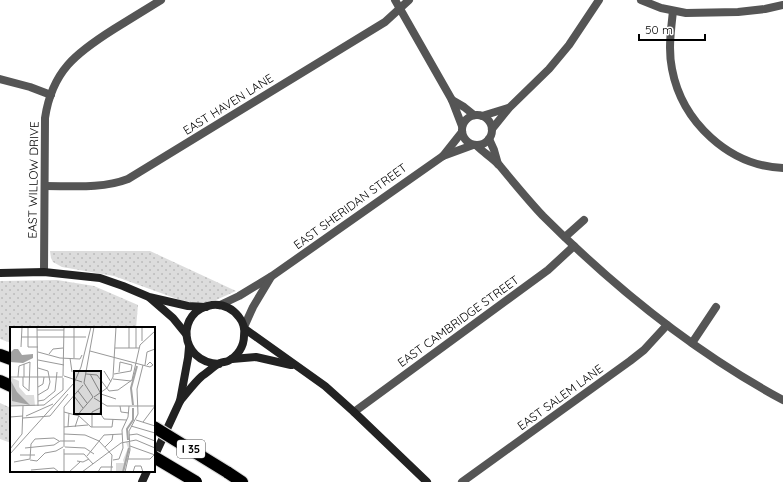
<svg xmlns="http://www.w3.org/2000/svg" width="783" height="482" viewBox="0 0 783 482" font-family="Quicksand,sans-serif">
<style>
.grass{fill:url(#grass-dots)}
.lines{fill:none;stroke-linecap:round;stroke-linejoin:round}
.motorway-casing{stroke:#dbdbdb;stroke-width:14}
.minor{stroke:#555;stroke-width:8}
.tertiary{stroke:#555;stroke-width:8}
.secondary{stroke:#222;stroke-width:8}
.motorway{stroke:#000;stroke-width:12}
.motorway-bridge-casing{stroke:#dbdbdb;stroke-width:14;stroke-linecap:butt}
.motorway-bridge{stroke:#000;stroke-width:12}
.labels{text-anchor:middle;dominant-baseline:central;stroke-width:3;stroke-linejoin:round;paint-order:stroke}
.shield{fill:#fff;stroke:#4c4c4c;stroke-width:1}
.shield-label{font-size:11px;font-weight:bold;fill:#000}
.street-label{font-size:12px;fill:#000;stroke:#fff}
.inset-river{fill:none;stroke:#a3a3a3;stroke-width:2}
.inset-road{fill:none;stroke:#999;stroke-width:1}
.view{fill:#000;fill-opacity:0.15;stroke:#000;stroke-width:2}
.inset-edge{fill:none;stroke:#000;stroke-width:2}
</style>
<defs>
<pattern id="grass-dots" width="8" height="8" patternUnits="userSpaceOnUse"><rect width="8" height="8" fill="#dcdcdc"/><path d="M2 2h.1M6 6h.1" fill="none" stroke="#bbb" stroke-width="1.8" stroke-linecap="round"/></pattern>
</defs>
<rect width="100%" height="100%" fill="#fff"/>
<g class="grass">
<path d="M50,251H150L236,291L216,300L206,302L198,303L180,300L114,276L62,267L53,262L51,258Z"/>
<path d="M57,280L94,286L138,305L136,328H11V343L0,339V281Z"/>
<path d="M0,403L11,408V443L0,439Z"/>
</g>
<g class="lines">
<g class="motorway-casing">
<g id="motorway">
<path d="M0,355L11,359"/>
<path d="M0,381L11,386"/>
<path d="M227,472L242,482"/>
</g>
</g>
<g class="minor">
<path d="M641,0L661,8L686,13L738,12L765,9L783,5"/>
<path d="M673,11C671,30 668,50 672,69C682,122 729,166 783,168"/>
<path d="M0,79L30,87L51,95"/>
<path d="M489,139L494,150L498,164"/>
<path d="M477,146C484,153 493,158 500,166C514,183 528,200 543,216C614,287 694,352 783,400"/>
<path d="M45,186C72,186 102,189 128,179L385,22L409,0"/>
<path d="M565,237L584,220"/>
<path d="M44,272L45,118C52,71 76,53 114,29C130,19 145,10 161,0"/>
<path d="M692,343L716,307"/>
<path d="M354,412L548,270L574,246"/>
<path d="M462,482L630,361L644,350L667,325"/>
</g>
<g class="tertiary">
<path d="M395,0L452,100L462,126"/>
<path d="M452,100L464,107L474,115"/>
<circle cx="477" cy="130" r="15"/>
<path d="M482,116L508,108"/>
<path d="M492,129L509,108L549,69L569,45L599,0"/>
<path d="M443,156L462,132"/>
<path d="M220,305L239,296L272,276L443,156L473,145"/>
<path d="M244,327L253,307L271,277"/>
</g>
<g class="secondary">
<path d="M0,273L44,272L100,278L123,286L149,297L188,306L206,307"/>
<path d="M150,298L173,318L186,334"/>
<path d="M245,329L325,386L354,412L427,482"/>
<path d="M232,359L256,357L291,365"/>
<path d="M180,401C187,393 194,383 202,376C208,372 214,366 220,363C222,362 226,362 228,361C238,356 244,346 244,336C245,329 244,323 239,317C232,308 222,304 212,305C176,310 178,362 219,364"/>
<path d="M154,457L180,401L188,358L189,347"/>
<path d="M142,482L147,471"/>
</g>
<use href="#motorway" class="motorway"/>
<g class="motorway-bridge-casing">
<g id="motorway-bridge">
<path d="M154,427L227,472"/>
<path d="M154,457L196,482"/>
</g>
</g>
<use href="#motorway-bridge" class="motorway-bridge"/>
</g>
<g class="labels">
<rect class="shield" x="177" y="440" width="28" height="18" rx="3"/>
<g class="shield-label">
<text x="191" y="449">I 35</text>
</g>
<g class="street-label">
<text transform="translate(228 104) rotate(-32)">EAST HAVEN LANE</text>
<text transform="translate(33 180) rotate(-89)">EAST WILLOW DRIVE</text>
<text transform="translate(350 206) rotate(-36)">EAST SHERIDAN STREET</text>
<text transform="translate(458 321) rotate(-36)">EAST CAMBRIDGE STREET</text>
<text transform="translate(560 397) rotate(-36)">EAST SALEM LANE</text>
</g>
</g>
<g transform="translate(10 327)">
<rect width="145" height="145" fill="#fff"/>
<path d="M0,50L9,54V60L16,68H24L25,79H0ZM116,115H119L120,120L114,145H106V136H114L113,133L118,121Z" fill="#dcdcdc"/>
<path d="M4,22H8L12,28L23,27V31L13,36L0,35V26ZM1,54L7,65L20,78L2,74Z" fill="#a3a3a3"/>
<path class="inset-river" d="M123,78L121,61L127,39M118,113L117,102L123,93V81M113,145L119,121"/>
<path class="inset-road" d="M18,0V20H28M27,0L28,79M64,0V31M27,3H54M11,10H76M132,14V0M11,20L12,0M105,21H129M119,21V0M126,21V0M80,24L140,40L143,38L140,35L137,38M28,25L50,31L70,32L72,28M39,27L43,22L53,21M60,31L62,45M28,33L54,38M14,37V50M135,38L137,25L145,22M94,44L101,55M76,47L87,48L99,64L108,63L122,53L130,18L145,4M80,47L91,67L106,72M104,47L121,44L122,38L110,35L109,45M53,49L54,0M54,49L72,55M0,50H53M8,50L9,39L20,35L19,64L13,59V50M103,52L121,54M74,56L83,70M74,56L84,0M28,60L33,57L34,50M68,64L77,76M28,68L38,62L40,55L38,44L28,41M64,69L73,81M84,70L97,61L103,50L106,0M84,71L97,79H145M28,74L34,73L45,64L47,45M91,78L90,86L94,92L117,93M0,79L34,78L53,63V51M110,79L111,85L119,86M54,85L69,89L81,100H102L103,92M16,89L43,77M0,90L13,89M13,91L40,89L58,67M126,93L145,99M133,95L145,79M121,99L145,106M54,100L78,98M58,100L59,86M65,100L70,85L83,70M82,100V85L90,81M54,107L75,108L89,114L102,128L101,145M119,108L127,107L145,114M120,119L145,128M54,120V80L73,58M55,120L75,121L84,127M95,120L102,113L103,107M15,121L44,118L50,114H65M0,122L12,107L13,79M0,127L64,56L71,40L81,0M54,127H74L83,137M10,128H25M77,129L94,108L112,107M117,132H140L145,127M20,133L27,134L35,126L46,124L53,120M103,133L109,132L113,121L112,103L118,90L119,79M67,134L73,135L79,132M4,135L20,132L21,117L25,112L44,111L49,114M21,143L44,141L49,145M54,145V122M59,145L70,135M72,145L111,116L126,113L145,121M88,145L91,140H103M115,145L120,123L119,104L128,87L127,62L133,38M123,145L125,139H131L133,145"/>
<path class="view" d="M64,44H91V87H64Z"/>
<rect width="145" height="145" class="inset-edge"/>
</g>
<path d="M639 34v6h66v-6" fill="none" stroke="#000000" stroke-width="2"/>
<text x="645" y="34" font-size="12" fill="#000000" stroke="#ffffff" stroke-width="3" paint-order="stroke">50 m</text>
</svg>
